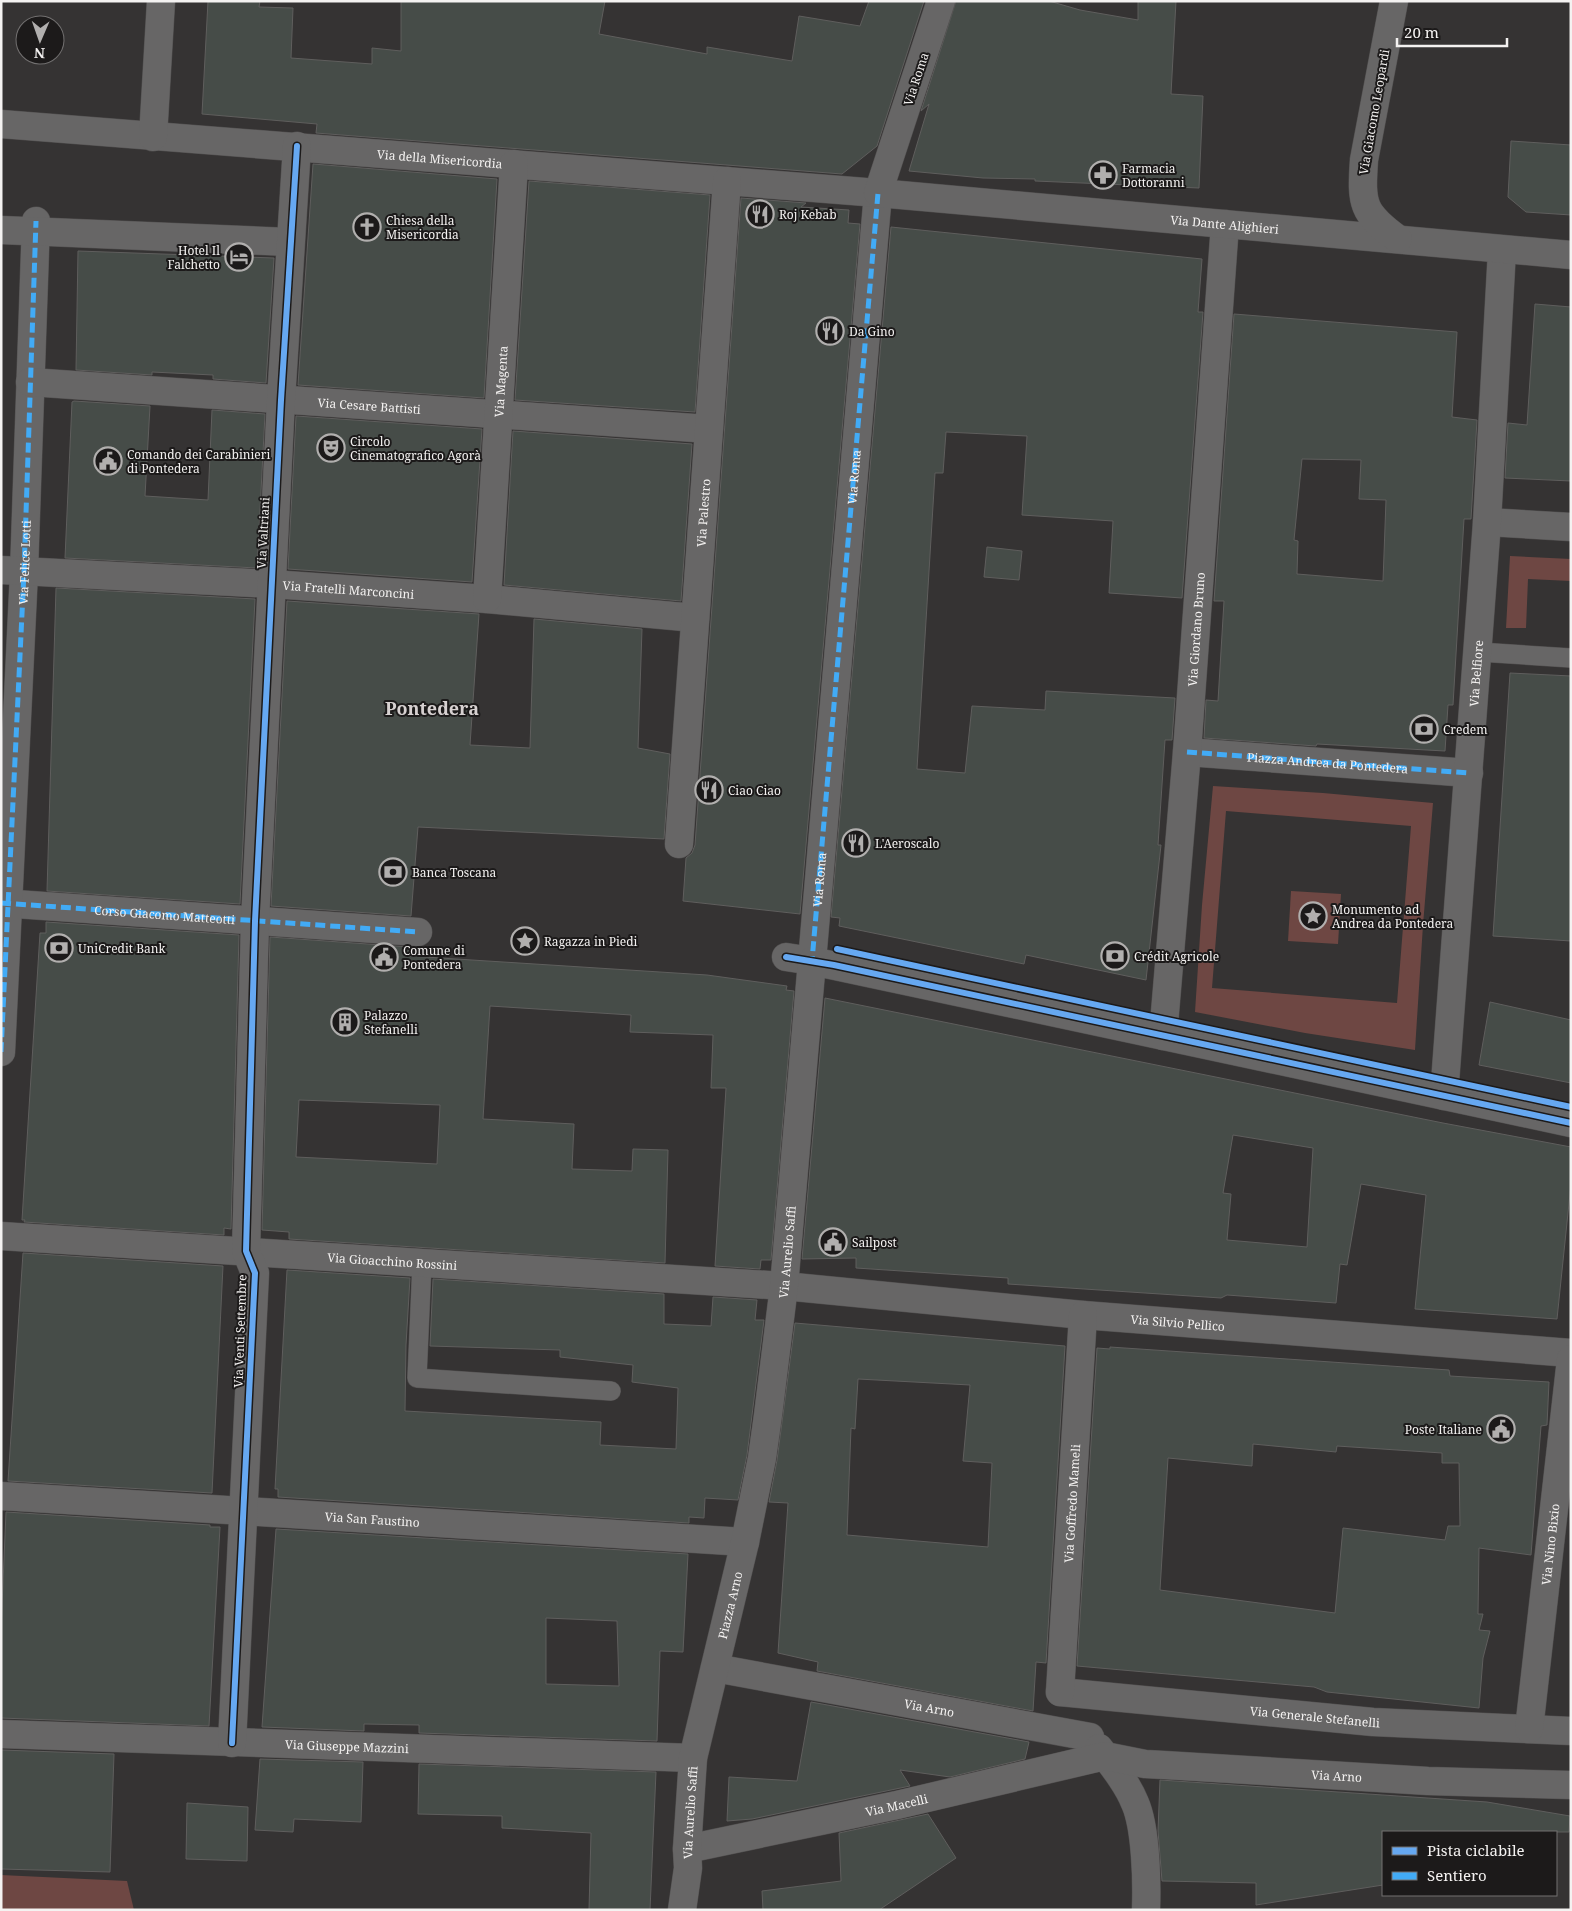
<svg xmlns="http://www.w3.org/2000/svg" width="1572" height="1911" viewBox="0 0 1572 1911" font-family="'Noto Serif',serif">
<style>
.green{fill:#6e4743;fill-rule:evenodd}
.building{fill:#464c48;stroke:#5f5e5d;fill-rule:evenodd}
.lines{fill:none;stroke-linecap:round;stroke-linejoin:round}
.service-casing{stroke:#514f4f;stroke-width:20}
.pedestrian-casing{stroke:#514f4f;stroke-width:29}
.minor-casing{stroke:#514f4f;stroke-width:29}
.tertiary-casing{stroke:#514f4f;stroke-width:29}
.service{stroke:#676666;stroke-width:19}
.pedestrian{stroke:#676666;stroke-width:28}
.minor{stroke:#676666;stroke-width:28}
.tertiary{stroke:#676666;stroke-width:28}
.quiet{stroke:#42abf6;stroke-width:5;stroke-dasharray:10 5;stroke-linecap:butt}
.cycleway-casing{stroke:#1c1a1a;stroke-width:9}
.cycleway{stroke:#66a8f1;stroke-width:6}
.labels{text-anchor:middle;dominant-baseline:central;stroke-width:4;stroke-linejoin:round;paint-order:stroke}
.street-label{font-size:12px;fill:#f4f2f1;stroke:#1c1a1a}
.poi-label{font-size:12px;fill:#f4f2f1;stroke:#1c1a1a;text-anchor:start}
.district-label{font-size:18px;font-weight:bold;fill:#d7d1d1;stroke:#1c1a1a}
</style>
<rect width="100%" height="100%" fill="#353333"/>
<g class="green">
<path d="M1510,556L1571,559V581L1528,579L1526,628H1506Z"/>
<path d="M1213,786L1323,793L1433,803L1423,925L1415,1050L1305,1033L1195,1012L1202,905ZM1226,811L1411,826L1397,1003L1212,988Z"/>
<path d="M1291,891L1341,894L1338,944L1288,941Z"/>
<path d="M1,1875L127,1881L134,1910H1Z"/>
</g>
<g class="building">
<path d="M208,1H260L259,7L293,8L291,58L372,64V48L401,51V1H605L599,34L707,54V47L792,61L799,16L860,26L869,1H924L877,146L842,174L316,133L317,124L202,114Z"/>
<path d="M956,1H1049L1080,10L1138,20V1H1176L1171,94L1203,96L1199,188L1035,181V179L983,178L909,171L929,104L921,111Z"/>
<path d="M1511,141L1571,145V215L1526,212L1508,197Z"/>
<path d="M313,164L497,179L484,398L298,385Z"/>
<path d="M529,181L710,195L695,412L515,400Z"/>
<path d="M741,198L806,203L801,207L849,210L848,223L860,224L800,914L683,901L686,858L692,853L695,845Z"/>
<path d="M891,227L1202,259L1198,312H1203L1182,598L1109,593L1113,521L1022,515L1027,436L946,432L943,473H935L917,769L965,773L972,706L1045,710L1046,691L1175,698L1172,740H1165L1158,845H1161L1146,980L1026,955L1024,964L839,926L840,918L831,917Z"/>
<path d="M78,251L274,258L266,383L213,379V375L152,372V375L76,370Z"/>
<path d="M1535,304L1571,307V481L1505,478L1508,423L1527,425Z"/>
<path d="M1234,314L1457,332L1452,417L1477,420L1471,519H1464L1453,705H1448L1445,751L1317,744L1316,746L1204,738L1206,700L1218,701L1224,601H1214ZM1302,459L1361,460L1359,499L1386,500L1383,581L1297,574L1298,541L1294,540Z"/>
<path d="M74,401L150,406L145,496L208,500L212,410L265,414L257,568L65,558L72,402Z"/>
<path d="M296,416L482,429L472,582L288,569Z"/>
<path d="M513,431L692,444L681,601L504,585Z"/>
<path d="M987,547L1022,551L1019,580L984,577Z"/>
<path d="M56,588L255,599L240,904L47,891Z"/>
<path d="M287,601L479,614L470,745L530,748L534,619L642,629L638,748L670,754L664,839L418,827L411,916L271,906Z"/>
<path d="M1510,673L1571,676V941L1493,936Z"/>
<path d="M46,922L239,935L231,1229L224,1228V1235L24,1222L25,1220H22L40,933H46Z"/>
<path d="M270,937L409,947V956L707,975L787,986L786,990L794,991L771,1260H761L760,1269L715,1266L726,1088H711L713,1035L630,1032L631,1015L490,1006L483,1119L574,1124L572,1169L632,1171L633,1149L668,1150L665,1263L289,1239V1232L262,1230ZM299,1100L440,1105L437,1164L296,1157Z"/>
<path d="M825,998L1443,1123L1571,1147V1184L1557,1319L1415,1309L1426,1195L1361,1184L1347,1265L1340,1264L1336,1303L1227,1295L1221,1298L1008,1284V1278L856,1268V1258L802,1259ZM1233,1135L1313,1148L1307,1247L1227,1240L1231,1194L1223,1193Z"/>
<path d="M1490,1002L1571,1020V1083L1479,1065Z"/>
<path d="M23,1253L223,1266L212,1493L8,1481Z"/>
<path d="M287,1270L410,1278L406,1345L405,1411L601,1422L600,1445L676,1449L678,1388L632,1382L633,1365L560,1357V1350L430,1346L433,1279L664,1294V1324L711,1326L713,1297L757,1300L755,1320H764L747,1455L738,1500L705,1498L704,1518L689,1517V1523L278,1497V1489H275Z"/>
<path d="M795,1323L1065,1346L1046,1663L1036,1662L1033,1711L817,1671L818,1662L778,1653L788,1503L769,1502L777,1460ZM858,1379L970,1385L963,1461L992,1463L988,1547L847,1535L851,1428L855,1429Z"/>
<path d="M1110,1347L1449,1370L1450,1376L1549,1382L1547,1425L1541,1426L1531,1555L1479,1548L1478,1614H1483L1479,1630L1490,1631L1483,1658L1479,1708L1327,1692L1314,1687L1077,1666L1097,1348L1110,1349ZM1253,1444L1336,1452L1337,1446L1442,1453V1463H1459L1460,1526H1448L1445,1540L1343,1528L1335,1613L1160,1590L1168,1458L1252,1466Z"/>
<path d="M6,1512L210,1525V1527H220L209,1726L1,1718V1630Z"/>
<path d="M276,1529L688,1554L683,1652L660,1651L657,1741L419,1733V1725L364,1724V1731L262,1727ZM546,1618L617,1621L619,1686L546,1684Z"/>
<path d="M811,1702L1029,1742L1025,1759L950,1777L900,1770L910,1786L752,1819L727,1821L729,1777L797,1781Z"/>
<path d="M1,1750L114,1754L110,1872L1,1869Z"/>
<path d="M260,1759L363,1762L361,1822L294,1819L293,1832L255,1830Z"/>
<path d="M419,1764L656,1772L650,1910H589L591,1833L502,1828V1816L418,1814Z"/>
<path d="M1160,1780L1487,1802L1570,1816L1569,1832H1383V1885L1256,1905V1883L1162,1881L1158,1831Z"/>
<path d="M187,1803L248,1807L247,1861L186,1859Z"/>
<path d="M928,1814L956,1858L879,1910H763L762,1891L841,1881L839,1833Z"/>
</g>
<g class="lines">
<g class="service-casing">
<g id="service">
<path d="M1479,652L1571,658"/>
<path d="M422,1263L417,1378L611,1391"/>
</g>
</g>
<g class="pedestrian-casing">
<g id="pedestrian">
<path d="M1187,752L1469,773"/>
<path d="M1,903L418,932"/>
<path id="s1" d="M786,957L812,961L878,193"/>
<path d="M1,1052L24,572L36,221"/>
</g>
</g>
<g class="minor-casing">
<g id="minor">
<path id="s2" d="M1,124L878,193"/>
<path d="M153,137L161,1"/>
<path d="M1,230L289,242"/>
<path id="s3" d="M30,382L709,429"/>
<path d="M1487,522L1571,527"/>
<path id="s4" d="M1,570L272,584L487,599L695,618"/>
<path id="s5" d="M487,599L514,164"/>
<path id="s6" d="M679,844L727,181"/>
<path id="s7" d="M1163,1036L1187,752L1225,224"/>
<path id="s8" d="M1444,1096L1487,522L1502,250"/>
<path id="s9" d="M1,1236L784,1286L1083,1315L1571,1353"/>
<path id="s10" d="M1,1496L745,1542"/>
<path id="s11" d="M715,1668L1090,1737"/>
<path id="s12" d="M1060,1692L1373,1722L1571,1731"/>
<path id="s13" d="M1060,1692L1083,1315"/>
<path id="s14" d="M1529,1729L1571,1359"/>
<path id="s15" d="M1,1734L693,1758"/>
<path d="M232,1743L255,1273L246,1251L255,921L281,400L297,146"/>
<path d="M1099,1748C1112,1765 1127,1783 1135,1803C1146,1828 1147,1882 1146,1910"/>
<path id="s16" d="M687,1849L897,1805L1105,1756L1145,1764L1164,1765L1428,1781L1571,1785"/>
<path id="s17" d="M682,1910L688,1868L687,1849L693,1758L745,1542L762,1458L768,1415L784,1286L812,961L1571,1123"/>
</g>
</g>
<g class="tertiary-casing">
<g id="tertiary">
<path id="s18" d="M941,1L878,193L1571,255"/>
<path d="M1394,1L1364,160C1361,204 1362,213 1398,239"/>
</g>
</g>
<use href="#service" class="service"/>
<use href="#pedestrian" class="pedestrian"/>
<use href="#minor" class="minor"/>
<use href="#tertiary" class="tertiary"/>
<g class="quiet">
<path id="s19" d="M1187,752L1469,773"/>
<path id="s20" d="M1,903L418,932"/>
<path d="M807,960L812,961L878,193"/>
<path id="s21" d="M1,1052L24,572L36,221"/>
</g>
<g class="cycleway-casing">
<g id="cycleway">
<path d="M837,949L1571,1107"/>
<path d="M786,957L834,965L1571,1123"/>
<path d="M232,1743L255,1273L246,1251L255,921L281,400L297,146"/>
</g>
</g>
<use href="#cycleway" class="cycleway"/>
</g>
<defs>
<g id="pharmacy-ring" transform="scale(1.4375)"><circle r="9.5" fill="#1c1a1a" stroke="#b1afae" stroke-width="1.5"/><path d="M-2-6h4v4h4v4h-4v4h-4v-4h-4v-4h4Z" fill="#b1afae"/></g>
<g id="restaurant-ring" transform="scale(1.4375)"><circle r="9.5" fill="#1c1a1a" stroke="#b1afae" stroke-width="1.5"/><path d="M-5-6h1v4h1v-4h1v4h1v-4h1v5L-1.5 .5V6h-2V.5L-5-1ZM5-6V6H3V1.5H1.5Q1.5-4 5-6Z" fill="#b1afae"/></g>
<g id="church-ring" transform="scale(1.4375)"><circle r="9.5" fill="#1c1a1a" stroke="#b1afae" stroke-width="1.5"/><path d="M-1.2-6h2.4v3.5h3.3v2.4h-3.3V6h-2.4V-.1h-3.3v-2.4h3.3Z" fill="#b1afae"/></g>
<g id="hotel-ring" transform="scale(1.4375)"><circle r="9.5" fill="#1c1a1a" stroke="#b1afae" stroke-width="1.5"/><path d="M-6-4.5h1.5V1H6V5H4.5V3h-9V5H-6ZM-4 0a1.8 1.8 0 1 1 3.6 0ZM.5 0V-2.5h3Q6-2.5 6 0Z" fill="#b1afae"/></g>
<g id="theatre-ring" transform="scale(1.4375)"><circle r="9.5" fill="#1c1a1a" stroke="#b1afae" stroke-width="1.5"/><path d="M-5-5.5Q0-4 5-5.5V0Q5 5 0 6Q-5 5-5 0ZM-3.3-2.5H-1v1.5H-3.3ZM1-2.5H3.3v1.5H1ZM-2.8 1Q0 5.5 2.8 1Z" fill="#b1afae"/></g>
<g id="civic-ring" transform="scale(1.4375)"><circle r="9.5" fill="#1c1a1a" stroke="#b1afae" stroke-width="1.5"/><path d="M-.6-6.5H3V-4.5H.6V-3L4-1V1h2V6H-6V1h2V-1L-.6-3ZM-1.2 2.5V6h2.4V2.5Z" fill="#b1afae"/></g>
<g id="bank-ring" transform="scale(1.4375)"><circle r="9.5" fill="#1c1a1a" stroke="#b1afae" stroke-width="1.5"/><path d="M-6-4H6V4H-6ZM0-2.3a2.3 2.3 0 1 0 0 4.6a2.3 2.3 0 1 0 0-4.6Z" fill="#b1afae"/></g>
<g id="sight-ring" transform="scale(1.4375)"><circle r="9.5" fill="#1c1a1a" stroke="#b1afae" stroke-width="1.5"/><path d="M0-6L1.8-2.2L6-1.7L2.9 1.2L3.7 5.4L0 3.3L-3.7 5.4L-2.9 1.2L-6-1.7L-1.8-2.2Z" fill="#b1afae"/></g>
<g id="building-ring" transform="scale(1.4375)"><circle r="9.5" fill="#1c1a1a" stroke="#b1afae" stroke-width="1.5"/><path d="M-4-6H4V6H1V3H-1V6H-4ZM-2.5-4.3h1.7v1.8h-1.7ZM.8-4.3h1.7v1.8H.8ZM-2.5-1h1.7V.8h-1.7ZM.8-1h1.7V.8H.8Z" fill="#b1afae"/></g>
</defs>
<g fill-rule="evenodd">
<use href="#pharmacy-ring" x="1103" y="175"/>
<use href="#restaurant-ring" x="760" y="214"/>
<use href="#church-ring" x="367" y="227"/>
<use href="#hotel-ring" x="239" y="257"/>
<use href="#restaurant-ring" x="830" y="331"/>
<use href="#theatre-ring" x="331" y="448"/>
<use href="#civic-ring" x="108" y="461"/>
<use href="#bank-ring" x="1424" y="729"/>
<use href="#restaurant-ring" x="709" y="790"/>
<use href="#restaurant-ring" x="856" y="843"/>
<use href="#bank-ring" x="393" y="872"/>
<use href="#sight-ring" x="1313" y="916"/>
<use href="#sight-ring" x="525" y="941"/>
<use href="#bank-ring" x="59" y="948"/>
<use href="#bank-ring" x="1115" y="956"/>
<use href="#civic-ring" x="384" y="957"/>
<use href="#building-ring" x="345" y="1022"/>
<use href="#civic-ring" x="833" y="1242"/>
<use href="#civic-ring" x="1501" y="1429"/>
</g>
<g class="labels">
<g class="street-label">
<text transform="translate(916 79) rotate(-72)">Via Roma</text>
<text transform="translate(1374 112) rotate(-80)">Via Giacomo Leopardi</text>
<text stroke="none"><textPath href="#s2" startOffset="440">Via della Misericordia</textPath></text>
<text stroke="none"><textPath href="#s18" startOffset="550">Via Dante Alighieri</textPath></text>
<text stroke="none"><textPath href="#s5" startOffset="218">Via Magenta</textPath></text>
<text stroke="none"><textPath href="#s3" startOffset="340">Via Cesare Battisti</textPath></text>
<text stroke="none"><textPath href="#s1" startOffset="512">Via Roma</textPath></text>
<text stroke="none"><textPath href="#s6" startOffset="332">Via Palestro</textPath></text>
<text transform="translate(263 533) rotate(-87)">Via Valtriani</text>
<text stroke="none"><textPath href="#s21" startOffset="490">Via Felice Lotti</textPath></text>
<text stroke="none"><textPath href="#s4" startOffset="348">Via Fratelli Marconcini</textPath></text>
<text stroke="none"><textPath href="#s7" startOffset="408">Via Giordano Bruno</textPath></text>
<text stroke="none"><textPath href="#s8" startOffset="424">Via Belfiore</textPath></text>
<text stroke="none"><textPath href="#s19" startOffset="141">Piazza Andrea da Pontedera</textPath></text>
<text stroke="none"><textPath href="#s1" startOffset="108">Via Roma</textPath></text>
<text stroke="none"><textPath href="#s20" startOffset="164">Corso Giacomo Matteotti</textPath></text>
<text stroke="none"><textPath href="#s17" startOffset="668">Via Aurelio Saffi</textPath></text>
<text stroke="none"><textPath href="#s9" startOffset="392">Via Gioacchino Rossini</textPath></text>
<text stroke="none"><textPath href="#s9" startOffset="1180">Via Silvio Pellico</textPath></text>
<text transform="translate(240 1331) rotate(-88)">Via Venti Settembre</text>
<text stroke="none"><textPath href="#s13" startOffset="189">Via Goffredo Mameli</textPath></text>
<text stroke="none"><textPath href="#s10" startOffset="372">Via San Faustino</textPath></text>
<text stroke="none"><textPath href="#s14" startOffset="186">Via Nino Bixio</textPath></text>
<text stroke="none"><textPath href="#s17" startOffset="310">Piazza Arno</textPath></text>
<text stroke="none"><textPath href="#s11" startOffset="218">Via Arno</textPath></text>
<text stroke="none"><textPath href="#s12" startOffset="256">Via Generale Stefanelli</textPath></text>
<text stroke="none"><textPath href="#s15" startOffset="346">Via Giuseppe Mazzini</textPath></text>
<text stroke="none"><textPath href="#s16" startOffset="661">Via Arno</textPath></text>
<text stroke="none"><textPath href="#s16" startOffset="214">Via Macelli</textPath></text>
<text stroke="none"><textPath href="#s17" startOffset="98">Via Aurelio Saffi</textPath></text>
</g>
<g class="poi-label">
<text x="1122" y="168">Farmacia<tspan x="1122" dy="14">Dottoranni</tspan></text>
<text x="779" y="214">Roj Kebab</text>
<text x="386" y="220">Chiesa della<tspan x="386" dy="14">Misericordia</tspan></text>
<text x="220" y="250" text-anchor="end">Hotel Il<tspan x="220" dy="14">Falchetto</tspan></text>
<text x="849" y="331">Da Gino</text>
<text x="350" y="441">Circolo<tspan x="350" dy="14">Cinematografico Agorà</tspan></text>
<text x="127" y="454">Comando dei Carabinieri<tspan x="127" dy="14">di Pontedera</tspan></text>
<text x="1443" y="729">Credem</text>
<text x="728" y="790">Ciao Ciao</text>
<text x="875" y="843">L'Aeroscalo</text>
<text x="412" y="872">Banca Toscana</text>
<text x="1332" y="909">Monumento ad<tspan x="1332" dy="14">Andrea da Pontedera</tspan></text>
<text x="544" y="941">Ragazza in Piedi</text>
<text x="78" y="948">UniCredit Bank</text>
<text x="403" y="950">Comune di<tspan x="403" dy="14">Pontedera</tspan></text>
<text x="1134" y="956">Crédit Agricole</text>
<text x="364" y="1015">Palazzo<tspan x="364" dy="14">Stefanelli</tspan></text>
<text x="852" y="1242">Sailpost</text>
<text x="1482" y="1429" text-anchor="end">Poste Italiane</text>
</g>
<g class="district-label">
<text x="432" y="708">Pontedera</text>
</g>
</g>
<rect width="1572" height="1911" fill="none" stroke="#f4f2f1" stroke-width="5"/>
<rect x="1382" y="1831" width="175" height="65" fill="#1c1a1a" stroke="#727070"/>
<rect x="1392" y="1847" width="25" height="8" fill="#66a8f1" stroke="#727070"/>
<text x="1427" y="1856" font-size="15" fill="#f4f2f1">Pista ciclabile</text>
<rect x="1392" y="1872" width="25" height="8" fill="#42abf6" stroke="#727070"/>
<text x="1427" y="1881" font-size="15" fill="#f4f2f1">Sentiero</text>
<g transform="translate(40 40) rotate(182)"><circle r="24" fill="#1c1a1a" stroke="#727070"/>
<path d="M0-4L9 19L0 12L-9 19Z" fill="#b1afae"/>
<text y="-8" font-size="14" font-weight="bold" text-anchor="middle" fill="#f4f2f1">N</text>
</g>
<path d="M1397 38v8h110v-8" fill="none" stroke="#f4f2f1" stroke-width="2.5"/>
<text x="1404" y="38" font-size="15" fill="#f4f2f1" stroke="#1c1a1a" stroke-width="4" paint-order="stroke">20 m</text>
</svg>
